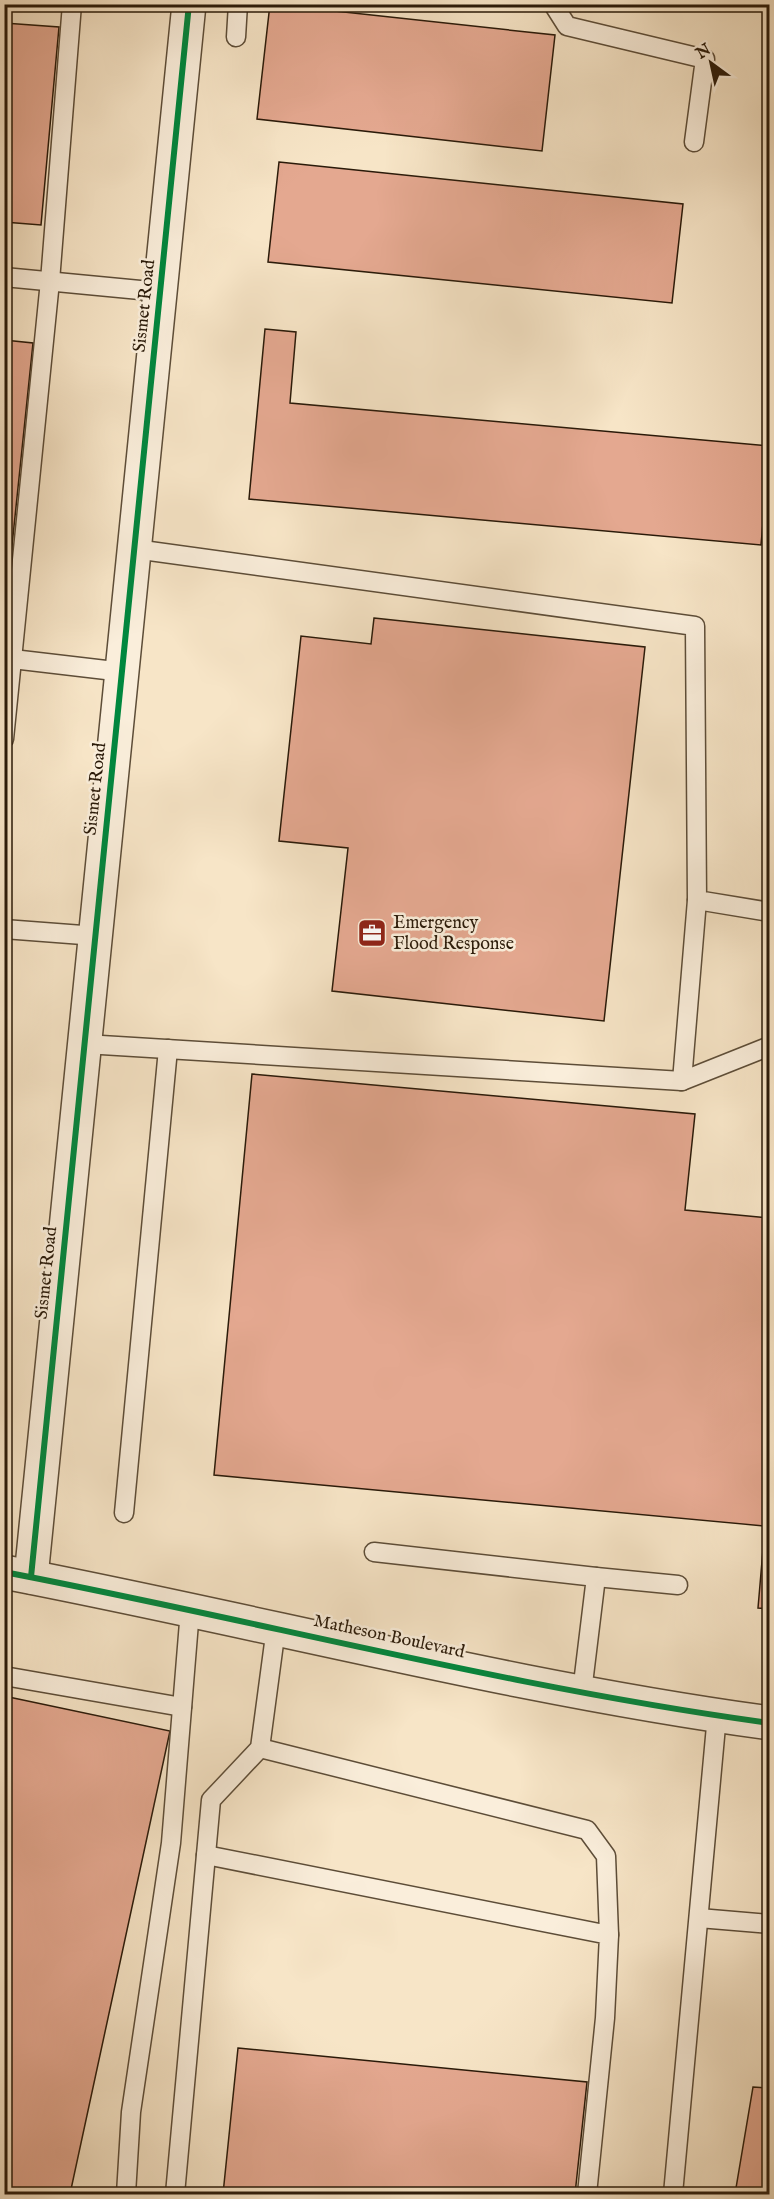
<svg xmlns="http://www.w3.org/2000/svg" width="774" height="2199" viewBox="0 0 774 2199" font-family="'IM FELL English',serif">
<style>
.building{fill:#e4a890;stroke:#2a1a09;stroke-width:1.5}
.lines{fill:none;stroke-linecap:round;stroke-linejoin:round}
.service-casing{stroke:#5d4d38;stroke-width:21}
.minor-casing{stroke:#5d4d38;stroke-width:36}
.service{stroke:#faeedb;stroke-width:18}
.minor{stroke:#faeedb;stroke-width:33}
.cycleway-casing{stroke:#faeedb;stroke-width:10}
.cycleway{stroke:#00873e;stroke-width:6}
.labels{text-anchor:middle;dominant-baseline:central;stroke-width:5;stroke-linejoin:round;paint-order:stroke}
.street-label{font-size:18px;fill:#2a1a09;stroke:#faeedb}
.poi-label{font-size:18px;fill:#2a1a09;stroke:#faeedb;text-anchor:start}
</style>
<rect width="100%" height="100%" fill="#f7e5c7"/>
<filter id="stains"><feTurbulence type="fractalNoise" baseFrequency=".00333" numOctaves="4"/><feColorMatrix values="0 0 0 0 .2 0 0 0 0 .09 0 0 0 0 .02 0 0 0 .5 -.17"/></filter>
<radialGradient id="worn" r=".72"><stop offset=".6" stop-color="#630" stop-opacity="0"/><stop offset="1" stop-color="#630" stop-opacity=".3"/></radialGradient>
<g class="building">
<path d="M270,4L555,35L542,151L257,119Z"/>
<path d="M4,23L59,27L41,225L4,222Z"/>
<path d="M279,162L683,204L672,303L268,262Z"/>
<path d="M265,329L296,332L290,403L770,446L761,545L249,499Z"/>
<path d="M4,340L33,343L8,584H4Z"/>
<path d="M374,618L645,647L604,1021L332,991L348,848L279,841L301,636L371,644Z"/>
<path d="M252,1074L695,1114L685,1210L770,1218V1609L758,1608L765,1526L214,1475Z"/>
<path d="M4,1696L170,1731L70,2194H4Z"/>
<path d="M238,2048L587,2082L575,2194H223Z"/>
<path d="M753,2087L770,2088V2194H735Z"/>
</g>
<g class="lines">
<g class="service-casing">
<g id="service">
<path d="M553,4L567,26L705,59L694,142"/>
<path d="M236,37L238,4"/>
<path d="M4,277L161,292"/>
<path d="M135,549L695,626L697,900L770,912"/>
<path d="M4,658L123,672"/>
<path d="M4,739L50,281L72,4"/>
<path d="M4,929L96,936"/>
<path d="M85,1044L682,1081L697,900"/>
<path d="M682,1081L770,1046"/>
<path d="M124,1513L168,1049"/>
<path d="M374,1552L596,1577L582,1692"/>
<path d="M596,1577L678,1585"/>
<path d="M4,1676L182,1707"/>
<path d="M260,1748L587,1830L606,1856L609,1935"/>
<path d="M206,1855L609,1935L605,2018L587,2194"/>
<path d="M699,1918L770,1924"/>
<path d="M126,2194L131,2112L171,1843L190,1610"/>
<path d="M175,2194L211,1800L260,1748L276,1628"/>
<path d="M673,2194L717,1715"/>
</g>
</g>
<g class="minor-casing">
<g id="minor">
<path d="M4,1572C260,1621 512,1688 770,1723"/>
<path d="M31,1577L189,4"/>
</g>
</g>
<use href="#service" class="service"/>
<use href="#minor" class="minor"/>
<g class="cycleway-casing">
<g id="cycleway">
<path d="M4,1572C260,1621 512,1688 770,1723"/>
<path d="M31,1577L189,4"/>
</g>
</g>
<use href="#cycleway" class="cycleway"/>
</g>
<defs>
<g id="office-square" transform="scale(1.5)"><rect x="-9" y="-9" width="18" height="18" rx="4" fill="#8f2418" stroke="#faeedb"/><path d="M-6-3h4V-5.5h4V-3h4V5H-6ZM-1-4.5V-3h2v-1.5ZM-6 0V1H6V0Z" fill="#fff"/></g>
</defs>
<g fill-rule="evenodd">
<use href="#office-square" x="372" y="933"/>
</g>
<g class="labels">
<g class="street-label">
<text transform="translate(145 306) rotate(-84)">Sismet Road</text>
<text transform="translate(96 789) rotate(-84)">Sismet Road</text>
<text transform="translate(47 1273) rotate(-84)">Sismet Road</text>
<text transform="translate(389 1637) rotate(12)">Matheson Boulevard</text>
</g>
<g class="poi-label">
<text x="393" y="923">Emergency<tspan x="393" dy="21">Flood Response</tspan></text>
</g>
</g>
<rect width="774" height="2199" fill="none" stroke="#f7e5c7" stroke-width="24"/>
<rect x="6" y="6" width="762" height="2187" fill="none" stroke="#2a1a09" stroke-width="3"/>
<rect x="12" y="12" width="750" height="2175" fill="none" stroke="#2a1a09" stroke-width="1.5"/>
<g transform="translate(711 63) rotate(327)" stroke="#faeedb" stroke-width="4.5" paint-order="stroke">
<path d="M0-4.5L10 22L0 15L-10 22Z" fill="#2a1a09"/>
<text y="-9" font-size="16" font-weight="bold" text-anchor="middle" fill="#2a1a09">N</text>
</g>
<rect width="100%" height="100%" filter="url(#stains)"/>
<rect width="100%" height="100%" fill="url(#worn)"/>
</svg>
